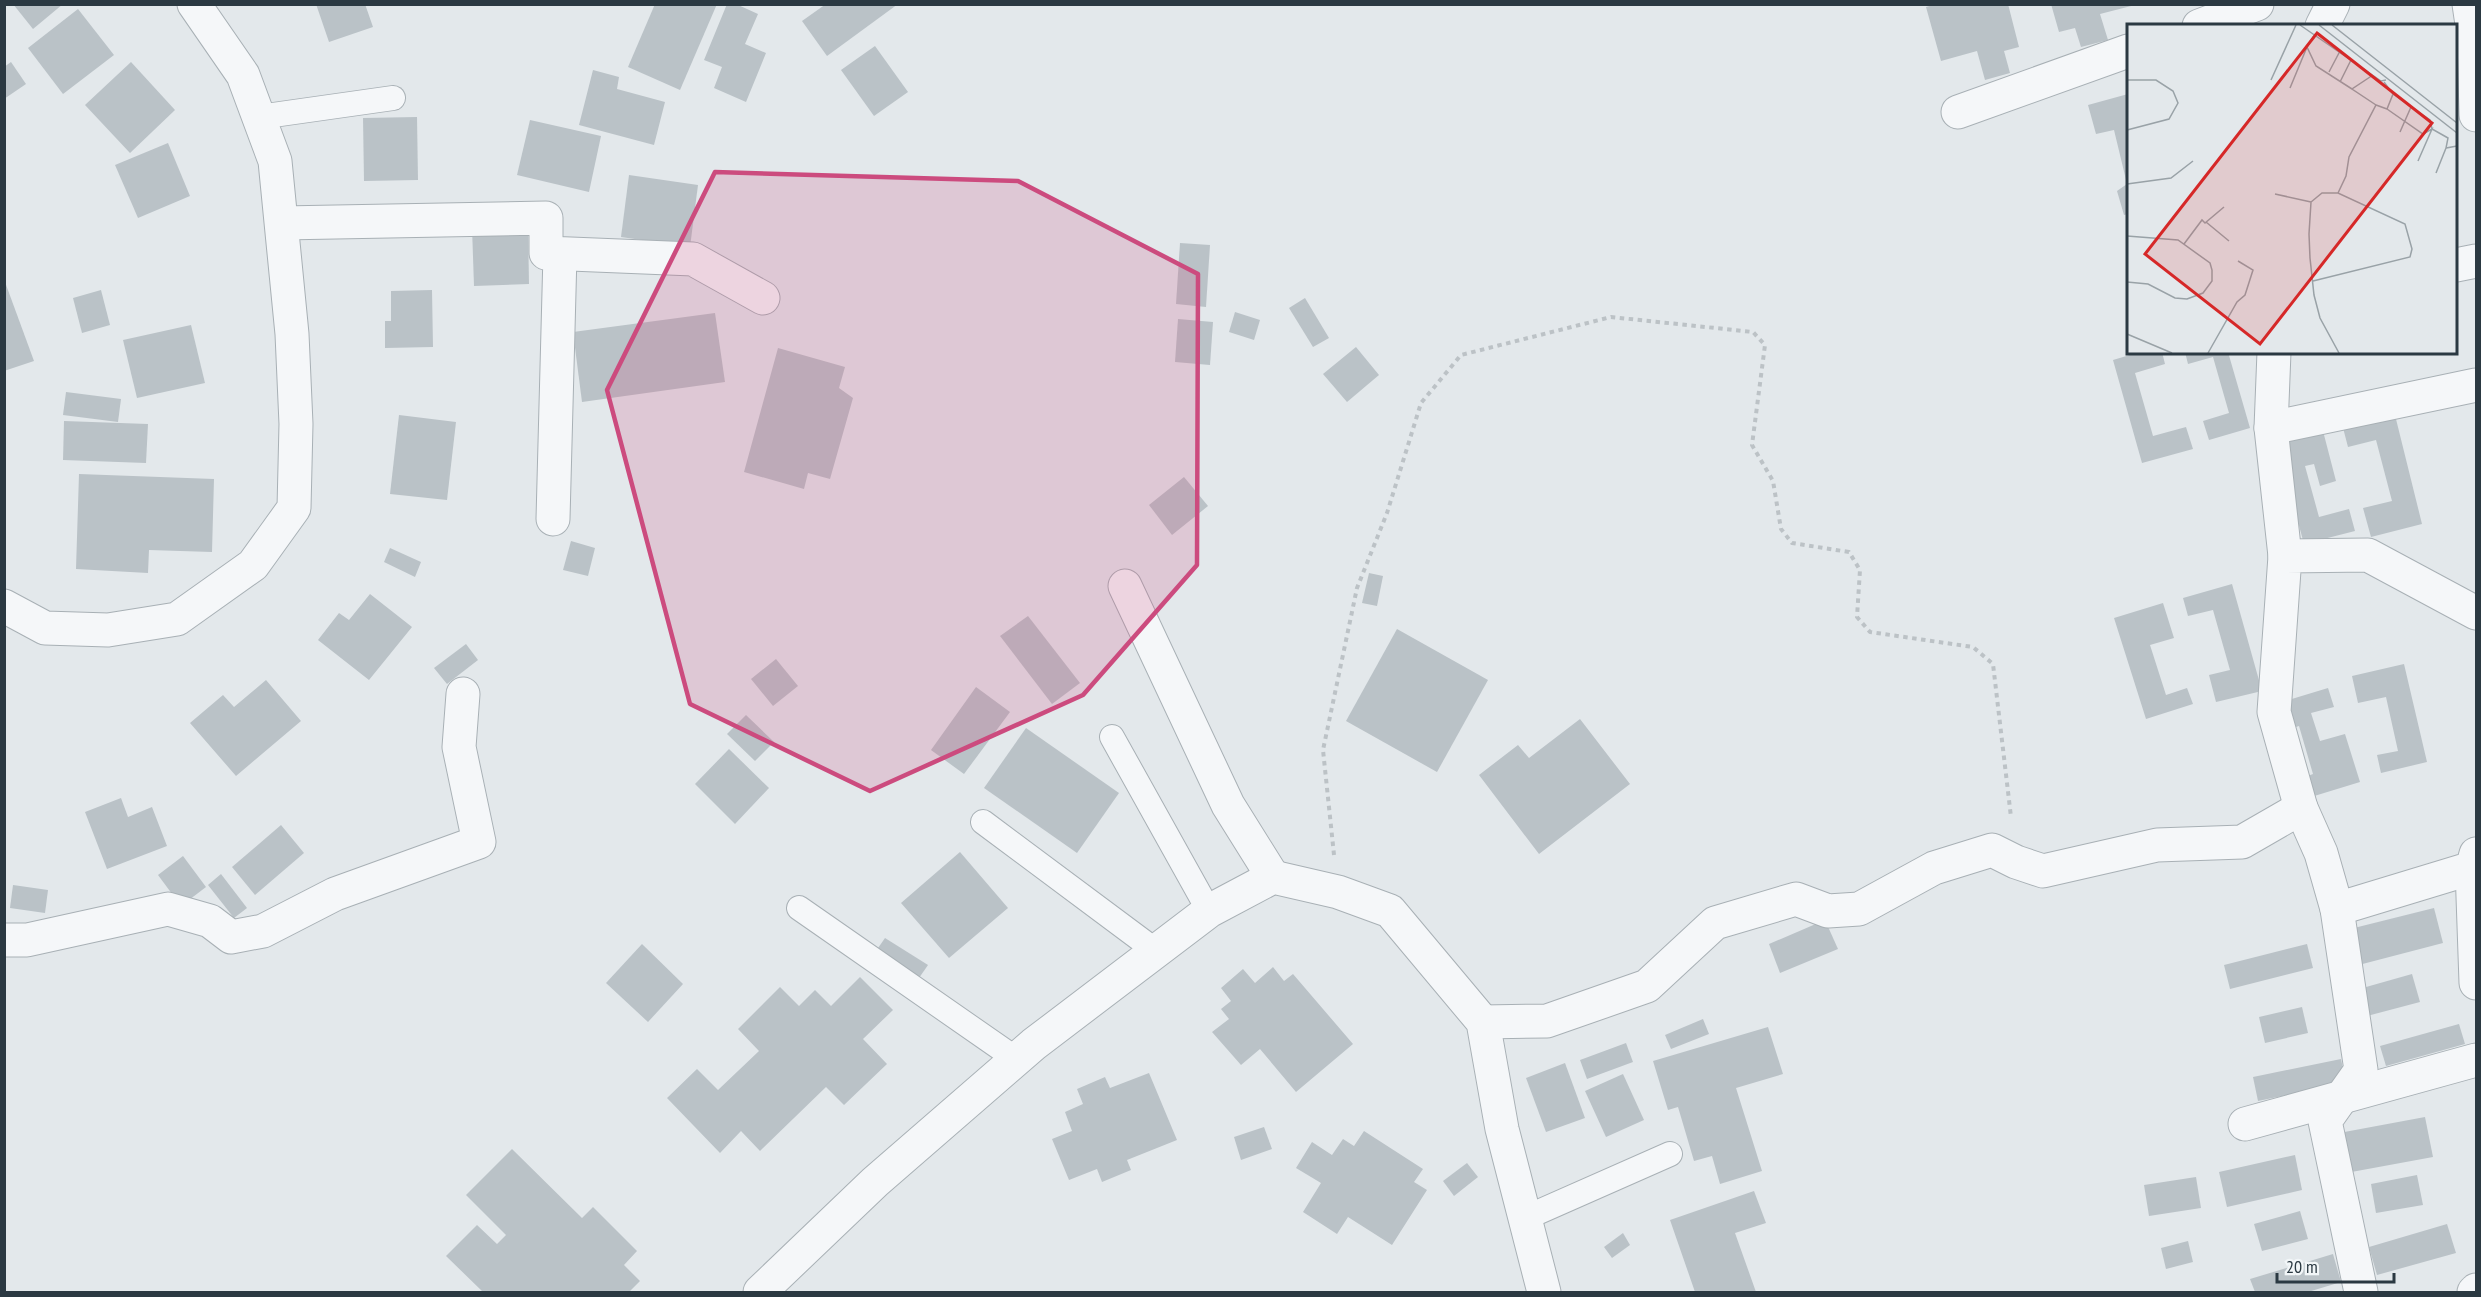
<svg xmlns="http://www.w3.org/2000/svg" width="2481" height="1297" viewBox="0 0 2481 1297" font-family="'PT Sans Narrow',sans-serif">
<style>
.building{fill:#bac2c7}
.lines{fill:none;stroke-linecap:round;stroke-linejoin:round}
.lane-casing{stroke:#a8b0b5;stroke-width:26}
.street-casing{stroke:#a8b0b5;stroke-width:35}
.path{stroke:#bcc2c6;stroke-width:4;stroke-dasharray:4.5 4.5;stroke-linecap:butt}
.lane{stroke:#f5f7f9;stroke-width:24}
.street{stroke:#f5f7f9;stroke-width:33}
.marked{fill:#cc4b7e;fill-opacity:0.2;stroke:#cc4b7e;stroke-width:4.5;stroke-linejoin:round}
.inset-road{fill:none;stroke:#99a2a7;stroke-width:1.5}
.view{fill:#d62828;fill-opacity:0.15;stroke:#d62828;stroke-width:3}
.inset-edge{fill:none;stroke:#2b3942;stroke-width:3}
</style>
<rect width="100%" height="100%" fill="#e3e8eb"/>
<g class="building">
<path d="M13,4H63L33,29Z"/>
<path d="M316,4H365L373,27L329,42Z"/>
<path d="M655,4H717L680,90L628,67Z"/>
<path d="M727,4H736L758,14L745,44L766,53L746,102L714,88L722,67L704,60Z"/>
<path d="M826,4H898L827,56L802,21Z"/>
<path d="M1936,4H2008L2019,47L2004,51L2010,73L1985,80L1977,51L1941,61L1926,7Z"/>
<path d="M2051,4H2135V5L2100,14L2108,40L2081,47L2075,28L2059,32Z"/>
<path d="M78,9L114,55L63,94L28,48Z"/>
<path d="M875,46L908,92L874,116L841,70Z"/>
<path d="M11,62L26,84L4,99V67Z"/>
<path d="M131,62L175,110L130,153L85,105Z"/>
<path d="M593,70L619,77L617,89L665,102L654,145L579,125Z"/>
<path d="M2128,94V214L2124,215L2117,191L2127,184L2114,130L2096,134L2088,105Z"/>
<path d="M417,117L418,180L364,181L363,118Z"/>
<path d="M530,120L601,136L589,192L517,175Z"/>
<path d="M168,143L190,196L138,218L115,165Z"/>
<path d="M629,175L698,185L690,247L621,237Z"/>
<path d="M528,225L529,284L474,286L472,227Z"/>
<path d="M1180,243L1210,245L1206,307L1176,304Z"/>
<path d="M5,282L34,361L4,371V283Z"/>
<path d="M101,290L110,325L82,333L73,298Z"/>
<path d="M432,290L433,347L385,348V321H391V291Z"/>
<path d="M1305,298L1329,338L1313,347L1289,308Z"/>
<path d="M1235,312L1260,320L1254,340L1229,332Z"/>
<path d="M715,313L725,382L582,402L573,332Z"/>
<path d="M1178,319L1213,322L1210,365L1175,362Z"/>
<path d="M191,325L205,383L137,398L123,340Z"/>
<path d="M1356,347L1379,375L1347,402L1323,374Z"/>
<path d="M778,348L845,367L839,388L853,398L830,479L808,473L804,489L744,472Z"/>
<path d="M2140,352H2162L2165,364L2135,373L2153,436L2186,427L2193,449L2142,463L2113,360Z"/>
<path d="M2185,352H2228L2250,428L2209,440L2203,421L2229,413L2213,357L2188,364Z"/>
<path d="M66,392L121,399L118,422L63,415Z"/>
<path d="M2394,411L2422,524L2371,537L2363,508L2392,501L2376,440L2348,447L2342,424Z"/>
<path d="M399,415L456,422L447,500L390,494Z"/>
<path d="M64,421L148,424L146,463L63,460Z"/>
<path d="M2323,431L2336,481L2320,486L2314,464L2305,466L2319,517L2349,509L2355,531L2304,544L2277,444Z"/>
<path d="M79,474L214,479L212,552L149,550L148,573L76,569Z"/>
<path d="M1184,477L1208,506L1172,535L1149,505Z"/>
<path d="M571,541L595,548L588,576L563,570Z"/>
<path d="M390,548L421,562L415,577L384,562Z"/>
<path d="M1369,573L1383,576L1377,606L1362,603Z"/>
<path d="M2232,584L2262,691L2216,702L2209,675L2230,670L2213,610L2188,616L2183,598Z"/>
<path d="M370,594L412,627L369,680L318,640L339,613L349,620Z"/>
<path d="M2163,603L2174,638L2150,645L2166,695L2187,688L2193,704L2146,719L2114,618Z"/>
<path d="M1028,616L1080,683L1052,704L1000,636Z"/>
<path d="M1397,629L1488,680L1437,772L1346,721Z"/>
<path d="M466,644L478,660L447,684L434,668Z"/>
<path d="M776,659L798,686L773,706L751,679Z"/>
<path d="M2404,664L2427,762L2381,773L2377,755L2398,751L2386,697L2358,703L2352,676Z"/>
<path d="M266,680L301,721L236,776L190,723L223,695L234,707Z"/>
<path d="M976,687L1010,712L964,774L931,750Z"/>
<path d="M2328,688L2334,707L2311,713L2320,741L2345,734L2360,782L2311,797L2305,777L2313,774L2299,726L2293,728L2285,701Z"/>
<path d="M746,715L774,742L755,761L727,734Z"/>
<path d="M1580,719L1630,784L1539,854L1479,775L1518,745L1529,758Z"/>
<path d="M1026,728L1119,793L1077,853L984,788Z"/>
<path d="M729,749L769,788L735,824L695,784Z"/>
<path d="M121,798L128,817L152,807L167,846L107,869L85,812Z"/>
<path d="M281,825L304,853L255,895L232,867Z"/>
<path d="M960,852L1008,908L949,958L901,903Z"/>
<path d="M183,856L206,887L181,906L158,875Z"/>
<path d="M221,874L247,908L234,918L208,885Z"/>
<path d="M13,885L48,890L45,913L10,908Z"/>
<path d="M2434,908L2443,943L2351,967L2342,931Z"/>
<path d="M1825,920L1838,949L1780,973L1769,944Z"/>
<path d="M885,938L928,965L919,978L876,951Z"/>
<path d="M642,944L683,984L648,1022L606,983Z"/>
<path d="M2307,944L2313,968L2230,989L2224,965Z"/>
<path d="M1273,967L1284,981L1293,974L1353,1044L1296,1092L1260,1049L1241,1065L1212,1032L1229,1019L1221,1009L1231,1001L1221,988L1243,969L1255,983Z"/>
<path d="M2412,974L2420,1002L2367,1016L2359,989Z"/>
<path d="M860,977L893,1010L863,1039L887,1064L844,1105L826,1087L760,1151L741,1131L720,1153L667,1098L697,1069L718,1090L759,1051L738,1029L780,987L799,1006L815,990L831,1006Z"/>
<path d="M2302,1007L2308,1033L2265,1043L2259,1017Z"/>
<path d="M1703,1019L1709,1034L1671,1049L1665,1035Z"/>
<path d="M2459,1024L2465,1044L2386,1066L2380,1046Z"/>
<path d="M1768,1027L1783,1074L1736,1088L1762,1171L1720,1184L1712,1156L1694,1161L1678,1107L1668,1110L1653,1061Z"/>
<path d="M1626,1043L1633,1062L1587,1079L1580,1060Z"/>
<path d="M2341,1059L2346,1083L2258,1101L2253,1077Z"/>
<path d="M1565,1063L1585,1118L1546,1132L1526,1078Z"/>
<path d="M1149,1073L1177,1140L1127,1160L1131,1170L1102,1182L1097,1169L1069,1180L1052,1139L1072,1131L1065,1112L1083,1104L1077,1089L1105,1077L1110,1088Z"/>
<path d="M1623,1074L1644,1120L1606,1137L1585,1091Z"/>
<path d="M2425,1117L2433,1157L2346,1173L2339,1133Z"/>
<path d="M1264,1127L1272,1149L1241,1160L1234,1137Z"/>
<path d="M1364,1131L1423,1169L1414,1182L1427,1190L1392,1245L1348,1217L1337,1234L1303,1212L1321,1183L1296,1168L1312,1142L1332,1155L1343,1139L1354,1146Z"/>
<path d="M512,1149L582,1218L593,1207L637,1251L624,1265L640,1281L629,1292H483L446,1256L477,1225L497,1244L506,1235L466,1195Z"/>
<path d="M2295,1155L2302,1190L2227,1207L2219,1172Z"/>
<path d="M1467,1163L1478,1177L1454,1196L1443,1181Z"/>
<path d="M2417,1175L2423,1205L2376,1213L2371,1184Z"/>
<path d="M2196,1177L2201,1208L2149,1216L2144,1185Z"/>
<path d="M1754,1191L1766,1223L1735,1233L1756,1292H1695L1670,1220Z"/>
<path d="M2300,1211L2308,1239L2262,1251L2254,1224Z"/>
<path d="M2447,1224L2456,1253L2377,1275L2369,1247Z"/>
<path d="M1623,1233L1630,1245L1612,1258L1604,1247Z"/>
<path d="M2188,1241L2193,1262L2166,1269L2161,1248Z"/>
<path d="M2333,1254L2341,1282L2308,1292H2255L2250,1279Z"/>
</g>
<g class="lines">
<g class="lane-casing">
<g id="lane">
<path d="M259,117L393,98"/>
<path d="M1112,737L1209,911"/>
<path d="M983,822L1156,951"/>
<path d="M799,908L1016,1059"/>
<path d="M1525,1218L1670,1154"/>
</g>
</g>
<g class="street-casing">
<g id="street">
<path d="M2469,4L2474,38L2476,115"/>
<path d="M2199,26L2257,4"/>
<path d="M2322,26L2333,4"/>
<path d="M1958,112L2128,51"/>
<path d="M282,223L546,218V253L693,259L763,298"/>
<path d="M2456,265L2476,261"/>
<path d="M2274,352L2271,428L2285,556"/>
<path d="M2271,428L2476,385"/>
<path d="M553,519L560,254"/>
<path d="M1125,586L1228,805L1273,877"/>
<path d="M4,606L45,628L108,630L177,619L253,565L294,508L296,424L292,334L275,161L243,75L194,4"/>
<path d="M2301,808L2274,712L2285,556L2368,555L2476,613"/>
<path d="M2472,868L2476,983"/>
<path d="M2337,909L2361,1070L2325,1121L2361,1292"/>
<path d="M4,940H27L168,909L210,921L231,937L263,931L335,894L479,842L459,747L463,694"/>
<path d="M1483,1022L1547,1021L1647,986L1715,923L1796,899L1828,911L1859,909L1934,868L1992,850L2016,862L2043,871L2157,845L2242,842L2301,808L2321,853L2337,909L2472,868L2476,854"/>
<path d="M2245,1124L2476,1060"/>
<path d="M760,1292L875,1182L1034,1044L1209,911L1273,877L1338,892L1390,911L1483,1022L1502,1129L1544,1292"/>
<path d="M2474,1292L2476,1290"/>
</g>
</g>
<path class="path" d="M1334,855L1323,750L1357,588L1387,513L1421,403L1461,355L1611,317L1753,332L1765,345L1752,445L1773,481L1781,529L1792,543L1849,552L1860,570L1857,617L1870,632L1973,647L1993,664L2011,817"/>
<use href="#lane" class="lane"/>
<use href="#street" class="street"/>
</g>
<path class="marked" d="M715,172L1018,181L1198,274L1197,565L1083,695L870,791L690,704L607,390Z"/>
<g transform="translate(2127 24)">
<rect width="330" height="330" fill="#e3e8eb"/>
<path class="inset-road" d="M173,1L254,57L259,56M192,1L330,109M205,1L330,99M188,10L180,23L189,42L225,65M202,48L213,27M246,51L225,65L249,81M0,56H29L46,67L51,79L42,95L0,106M144,56L169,1M213,58L224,36M163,64L180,23M266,70L303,96L305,105L321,114L319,124L330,122M260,85L296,110L305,105L291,137M273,108L284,83M309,149L319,124M0,160L44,154L66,137M211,169L219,152L222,133L249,81L260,85L266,70L257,58M148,170L184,178M79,198L102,217M0,212L51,216L83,239L85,246V257L76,269L60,275L48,274L21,260L0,258M57,220L75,196L78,199L97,183M186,257L283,233L285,225L278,200L211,169H195L184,178L182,210L183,234L187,271L193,294L212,329M0,310L45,329M81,329L110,278L118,271L126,246L111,237"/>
<path class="view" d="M190,9L305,99L133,320L18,230Z"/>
<rect width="330" height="330" class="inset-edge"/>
</g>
<rect width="2481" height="1297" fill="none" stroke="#2b3942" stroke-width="12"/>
<path d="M2277 1273v9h117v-9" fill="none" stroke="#2b3942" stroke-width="3"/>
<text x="2286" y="1273" font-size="18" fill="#2b3942" stroke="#f2f6f8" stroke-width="4.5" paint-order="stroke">20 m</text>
</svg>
